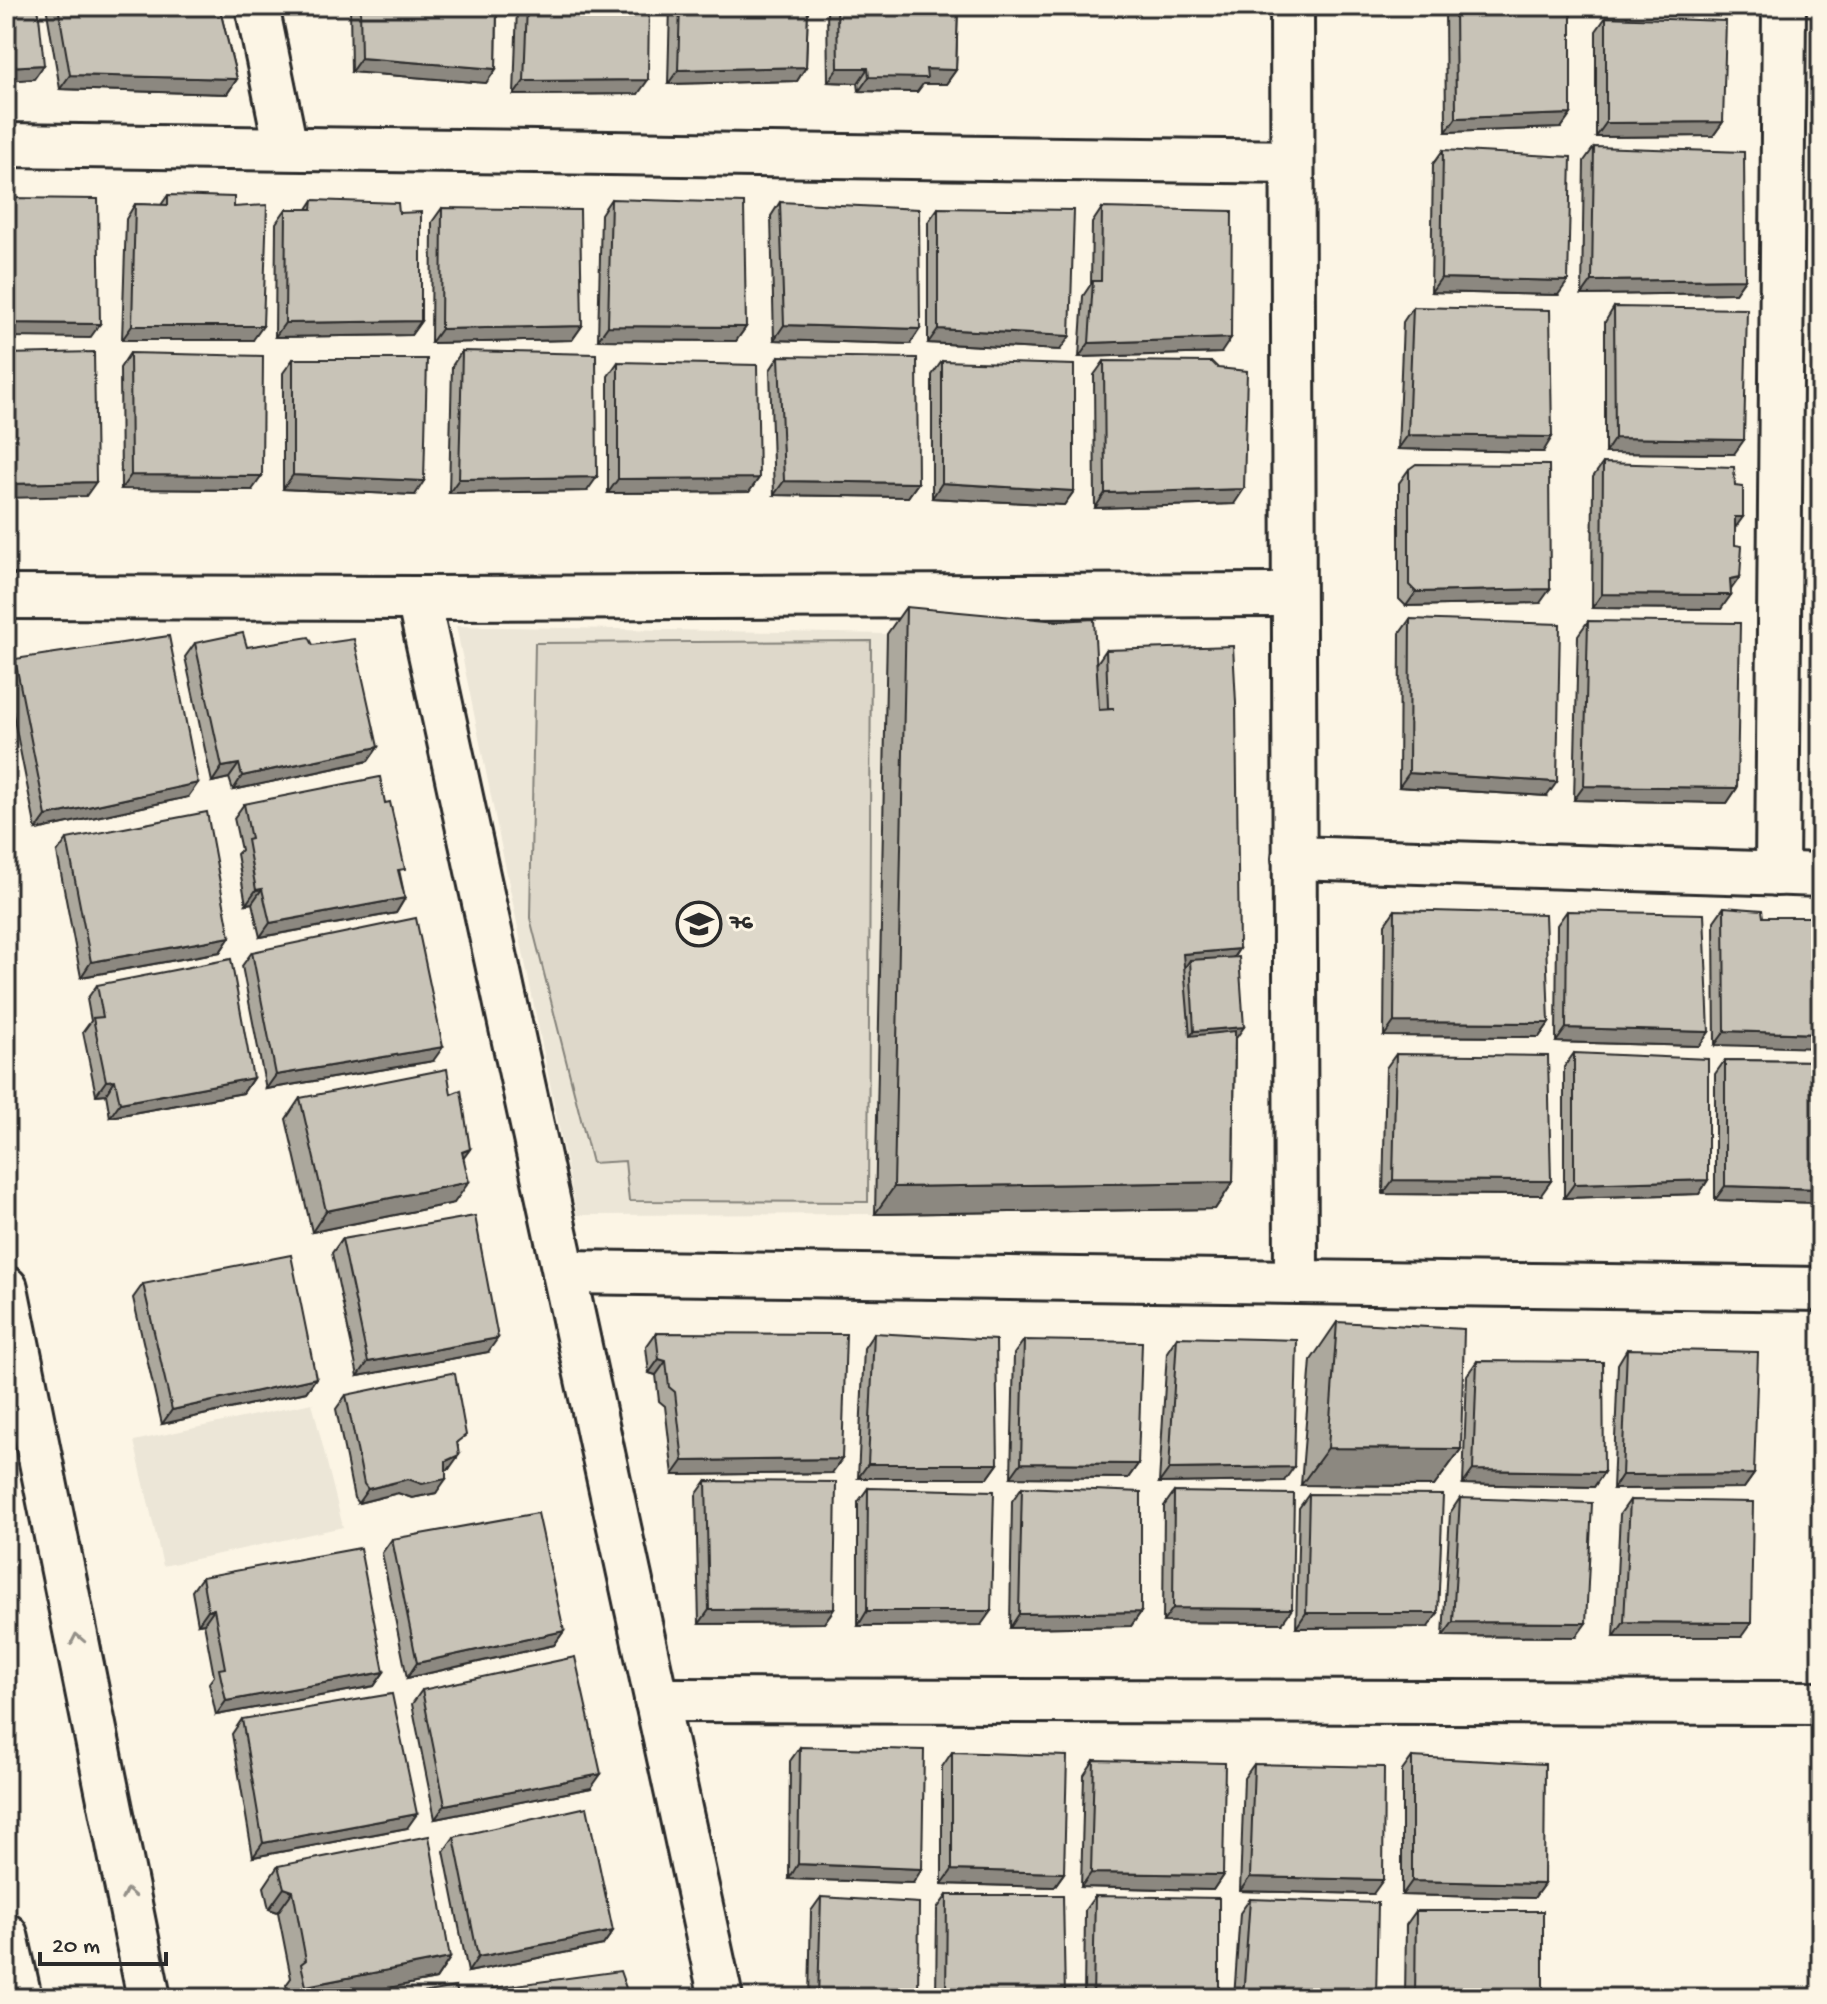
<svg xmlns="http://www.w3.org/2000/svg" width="1827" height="2004" viewBox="0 0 1827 2004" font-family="'Gochi Hand',sans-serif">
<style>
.built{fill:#ece6d7}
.green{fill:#ded8ca;stroke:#84827a;stroke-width:2}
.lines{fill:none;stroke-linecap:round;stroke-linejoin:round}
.minor-casing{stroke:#2b2b2b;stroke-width:48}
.minor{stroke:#fcf5e5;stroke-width:42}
.wall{fill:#aca89d;stroke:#2b2b2b;stroke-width:2}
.shaded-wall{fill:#8c8880;stroke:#2b2b2b;stroke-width:2}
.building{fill:#c8c3b7;stroke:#2b2b2b;stroke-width:2}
.oneway{stroke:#949088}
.labels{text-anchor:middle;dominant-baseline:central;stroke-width:6;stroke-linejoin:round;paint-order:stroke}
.poi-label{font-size:22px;font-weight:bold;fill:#2b2b2b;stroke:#fcf5e5;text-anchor:start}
</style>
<rect width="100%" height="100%" fill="#fcf5e5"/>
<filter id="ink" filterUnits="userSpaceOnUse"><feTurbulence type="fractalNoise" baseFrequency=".0125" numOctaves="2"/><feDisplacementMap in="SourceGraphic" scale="16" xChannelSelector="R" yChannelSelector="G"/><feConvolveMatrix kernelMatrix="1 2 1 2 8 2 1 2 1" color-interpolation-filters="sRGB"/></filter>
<g filter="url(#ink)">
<g class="built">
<path d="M456,626L887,634L875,1214L577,1215Z"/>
<path d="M312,1403L343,1527L163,1566L134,1441Z"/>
</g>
<path class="green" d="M871,641L868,1202L629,1201L625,1161L592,1163L530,918L535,643Z"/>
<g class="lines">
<g class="minor-casing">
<g id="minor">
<path d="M257,6L286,148"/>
<path d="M1292,6L1296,1281"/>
<path d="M6,145L1292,162"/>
<path d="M6,597L418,598L1293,595"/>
<path d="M418,598L721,1998"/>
<path d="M1294,858L1821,875"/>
<path d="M1777,874L1784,6"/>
<path d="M564,1272L1821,1289"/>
<path d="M6,1288L149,1998"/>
<path d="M656,1700L1821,1703"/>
<path d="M6,1935L20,1998"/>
</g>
</g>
<use href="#minor" class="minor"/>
</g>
<g class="wall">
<path d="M46,6H219L237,79L227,94L60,89Z"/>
<path d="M350,6H497L496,69L486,83L351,72Z"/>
<path d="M517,6H649L638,94L514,95Z"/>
<path d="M670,6H808L806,67L797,81L668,84Z"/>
<path d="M827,6H958L956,70L946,84H923L917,92L859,91L858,83L828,82Z"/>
<path d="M1445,6H1571V114L1561,128L1446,132Z"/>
<path d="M1606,17L1723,122L1713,136L1596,137V31Z"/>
<path d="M1594,147L1745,279L1735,293L1582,295L1584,161Z"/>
<path d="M1443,150L1558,295L1431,292L1433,164Z"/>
<path d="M168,195L234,207L253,340H122L126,219L135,204L161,205Z"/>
<path d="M611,199L746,327L736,341L598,340L601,214Z"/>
<path d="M313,200L421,321L411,335L275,337L276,223L286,209H307Z"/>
<path d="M780,202L910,344L774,340L771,216Z"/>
<path d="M442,208L582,326L572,340L431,343L432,222Z"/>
<path d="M938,208L1060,350L928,343V222Z"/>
<path d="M1102,208L1221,353L1079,357L1083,296L1091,284L1092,223Z"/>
<path d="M1413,307L1543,452L1398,449L1403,322Z"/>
<path d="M1614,307L1734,454L1605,453V322Z"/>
<path d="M462,351L587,491L449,493L452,366Z"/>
<path d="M130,353L252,490L121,489L120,368Z"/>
<path d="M779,356L918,483L908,497L774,495L770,370Z"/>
<path d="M293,359L415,495L283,489V373Z"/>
<path d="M942,361L1074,491L1064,505L932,498V375Z"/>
<path d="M1104,361L1234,504L1095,508L1094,375Z"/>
<path d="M618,362L759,478L749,492L608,493V376Z"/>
<path d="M1603,463L1735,527L1731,591L1721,609L1592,608L1593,477Z"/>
<path d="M1409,469L1540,603L1406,606L1399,599V483Z"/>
<path d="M906,607L1097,663L1106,650L1239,949L1234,957L1235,1041L1233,1182L1215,1209L875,1214L887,634Z"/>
<path d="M1410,619L1547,796L1399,787L1400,633Z"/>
<path d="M1588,621L1737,788L1727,803L1574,800L1578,635Z"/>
<path d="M195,643L247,647L313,645L378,747L368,761L233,790L229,778L212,782L185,657Z"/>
<path d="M15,659L188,797L36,830L6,679V671Z"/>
<path d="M385,803L405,898L396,913L260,937L252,903L246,904L237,854L241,850L234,818L244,804Z"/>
<path d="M67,839L230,937L220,952L81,977L57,853Z"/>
<path d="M1724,907L1763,917H1821L1715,1045L1714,921Z"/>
<path d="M1395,910L1549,1023L1539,1037L1384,1036L1385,924Z"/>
<path d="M1567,911L1709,1032L1699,1046L1556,1042L1557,925Z"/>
<path d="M252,952L433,1061L266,1089L242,966Z"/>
<path d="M97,985L253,1078L243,1093L110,1117L106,1094L96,1095L83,1032L91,1021L87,999Z"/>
<path d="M1574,1053L1708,1180L1699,1194L1564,1198V1067Z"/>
<path d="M1396,1054L1541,1195L1383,1194L1386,1068Z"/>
<path d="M1725,1060L1821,1061V1203L1715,1200V1074Z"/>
<path d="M451,1094L470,1149L463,1158L454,1203L312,1232L286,1119L300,1098Z"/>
<path d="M342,1239L488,1352L358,1376L332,1253Z"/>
<path d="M143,1284L316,1378L306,1392L162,1424L133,1298Z"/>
<path d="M1337,1322L1461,1449L1434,1486L1301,1485L1311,1360Z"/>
<path d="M656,1333L832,1473L673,1475L665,1406L659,1401L656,1375L649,1373L646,1347Z"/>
<path d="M874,1333L998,1464L988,1478H858L864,1348Z"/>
<path d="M1177,1337L1284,1481L1159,1483L1167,1352Z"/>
<path d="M1024,1340L1138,1464L1128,1478L1011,1477L1014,1354Z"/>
<path d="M1627,1349L1754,1474L1744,1488L1613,1489L1618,1364Z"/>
<path d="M1477,1361L1604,1472L1594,1487L1463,1484L1467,1375Z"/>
<path d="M346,1395L458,1446L449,1469L446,1471L436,1493L412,1498L398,1493L358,1503L354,1498L336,1409Z"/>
<path d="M706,1481L834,1609L824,1623L699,1624L696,1495Z"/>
<path d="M1022,1487L1141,1612L1131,1626L1010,1628L1012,1501Z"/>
<path d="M868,1488L981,1625L858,1626V1502Z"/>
<path d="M1174,1492L1282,1623L1163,1622L1164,1506Z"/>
<path d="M1309,1494L1428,1627L1296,1628L1299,1508Z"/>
<path d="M1460,1498L1576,1637L1443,1636L1450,1513Z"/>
<path d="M1630,1500L1741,1637H1614L1620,1514Z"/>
<path d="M392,1539L564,1631L554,1645L407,1678L382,1553Z"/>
<path d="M202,1577L384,1672L374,1686L216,1715L209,1683L214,1676L204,1623L198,1624L192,1591Z"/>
<path d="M422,1690L591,1788L435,1819L412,1704Z"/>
<path d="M242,1719L407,1828L253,1857L232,1734Z"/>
<path d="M800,1747L913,1883L789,1879L790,1761Z"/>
<path d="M952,1752L1064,1873L1054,1887L942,1884V1767Z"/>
<path d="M1412,1757L1544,1884L1534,1898L1402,1895V1771Z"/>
<path d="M1094,1760L1223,1875L1213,1890L1081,1887L1084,1775Z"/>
<path d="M1254,1764L1373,1894L1240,1891L1244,1778Z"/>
<path d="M454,1837L613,1931L603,1945L468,1972L444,1851Z"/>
<path d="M278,1866L450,1958L436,1979L335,1998H290L286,1985L291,1978L278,1912L269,1909L264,1887Z"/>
<path d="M947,1895L1065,1998H936L937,1909Z"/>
<path d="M1095,1896L1219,1998H1084L1085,1910Z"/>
<path d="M821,1897L918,1998H809L811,1911Z"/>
<path d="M1250,1899L1376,1998H1234L1240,1913Z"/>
<path d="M1416,1911L1543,1998H1405L1406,1925Z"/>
<path d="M493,1988L622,1998H486Z"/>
</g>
<g class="shaded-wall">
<path d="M361,58L496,69L486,83L351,72Z"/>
<path d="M44,65L34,79L6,81V67Z"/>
<path d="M806,67L797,81L668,84L678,70Z"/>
<path d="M838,68H868L858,83L828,82Z"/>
<path d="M926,69L956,70L946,84H923L917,92L859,91L869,77Z"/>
<path d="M70,75L237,79L227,94L60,89Z"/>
<path d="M648,80L638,94L514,95L524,81Z"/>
<path d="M1571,114L1561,128L1446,132L1456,118Z"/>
<path d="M1723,122L1713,136L1596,137L1606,123Z"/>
<path d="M1441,278L1568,281L1558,295L1431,292Z"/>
<path d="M1745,279L1735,293L1582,295L1592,281Z"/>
<path d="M421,321L411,335L275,337L285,323Z"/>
<path d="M6,323L100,324L90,338L6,337Z"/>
<path d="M784,325L920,329L910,344L774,340Z"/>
<path d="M132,326H263L253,340H122Z"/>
<path d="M582,326L572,340L431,343L441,329Z"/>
<path d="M608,326L746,327L736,341L598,340Z"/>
<path d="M938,329L1070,336L1060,350L928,343Z"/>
<path d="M1231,338L1221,353L1079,357L1089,343Z"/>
<path d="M1408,435L1552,437L1543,452L1398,449Z"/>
<path d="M1615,438L1744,440L1734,454L1605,453Z"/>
<path d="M131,475L262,476L252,490L121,489Z"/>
<path d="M293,475L424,481L415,495L283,489Z"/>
<path d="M597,477L587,491L449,493L459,479Z"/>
<path d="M759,478L749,492L608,493L618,479Z"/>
<path d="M784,481L918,483L908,497L774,495Z"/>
<path d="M96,482L86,496L6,498V484Z"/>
<path d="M942,483L1074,491L1064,505L932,498Z"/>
<path d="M1244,489L1234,504L1095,508L1105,493Z"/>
<path d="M1735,517H1743L1733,531Z"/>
<path d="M1740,577L1730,591V579Z"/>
<path d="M1550,589L1540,603L1406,606L1416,592Z"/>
<path d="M1602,594L1731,595L1721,609L1592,608Z"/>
<path d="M378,747L368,761L233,790L242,776Z"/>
<path d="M239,764L229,778L212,782L222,767Z"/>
<path d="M1409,773L1557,782L1547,796L1399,787Z"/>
<path d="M198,783L188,797L36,830L46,816Z"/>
<path d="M1584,786L1737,788L1727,803L1574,800Z"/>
<path d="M262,889L252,903L246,904L256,890Z"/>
<path d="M405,898L396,913L260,937L270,923Z"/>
<path d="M230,937L220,952L81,977L91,962Z"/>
<path d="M1239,949L1220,976L1190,960L1176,980L1183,954Z"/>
<path d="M1394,1022L1549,1023L1539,1037L1384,1036Z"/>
<path d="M1244,1027L1225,1054L1175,1058L1194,1031Z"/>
<path d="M1566,1028L1709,1032L1699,1046L1556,1042Z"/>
<path d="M1725,1031L1821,1034V1048L1715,1045Z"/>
<path d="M443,1047L433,1061L266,1089L276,1075Z"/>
<path d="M253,1078L243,1093L110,1117L120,1103Z"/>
<path d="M115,1080L106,1094L96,1095L106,1081Z"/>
<path d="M470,1149L456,1169L462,1152Z"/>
<path d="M1393,1180L1551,1181L1541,1195L1383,1194Z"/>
<path d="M1708,1180L1699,1194L1564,1198L1574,1184Z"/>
<path d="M469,1182L454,1203L312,1232L326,1211Z"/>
<path d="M1233,1182L1215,1209L875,1214L894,1187Z"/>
<path d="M1725,1186L1821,1189V1203L1715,1200Z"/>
<path d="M498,1338L488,1352L358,1376L368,1362Z"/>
<path d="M659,1359L666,1361L656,1375L649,1373Z"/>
<path d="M316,1378L306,1392L162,1424L172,1410Z"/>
<path d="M1328,1448L1461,1449L1434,1486L1301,1485Z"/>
<path d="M459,1455L449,1469L436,1476L446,1461Z"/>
<path d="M842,1459L832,1473L673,1475L683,1461Z"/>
<path d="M1021,1463L1138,1464L1128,1478L1011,1477Z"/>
<path d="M868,1464H998L988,1478H858Z"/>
<path d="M1294,1467L1284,1481L1159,1483L1169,1469Z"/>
<path d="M1473,1470L1604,1472L1594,1487L1463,1484Z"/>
<path d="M1754,1474L1744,1488L1613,1489L1622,1475Z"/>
<path d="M408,1479H446L436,1493L412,1498L398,1493L358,1503L368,1489Z"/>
<path d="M1173,1608L1292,1609L1282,1623L1163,1622Z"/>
<path d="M214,1609L204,1623L198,1624L208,1610Z"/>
<path d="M834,1609L824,1623L699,1624L709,1610Z"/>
<path d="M867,1611H991L981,1625L858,1626Z"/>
<path d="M1141,1612L1131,1626L1010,1628L1019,1614Z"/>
<path d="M1306,1613H1438L1428,1627L1296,1628Z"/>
<path d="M1453,1622L1586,1623L1576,1637L1443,1636Z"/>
<path d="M1624,1622L1751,1623L1741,1637H1614Z"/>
<path d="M564,1631L554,1645L407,1678L417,1663Z"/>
<path d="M384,1672L374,1686L216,1715L226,1701Z"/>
<path d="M601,1774L591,1788L435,1819L445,1805Z"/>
<path d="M417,1814L407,1828L253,1857L263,1843Z"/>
<path d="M798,1864L922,1869L913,1883L789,1879Z"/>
<path d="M952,1870L1064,1873L1054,1887L942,1884Z"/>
<path d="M1091,1873L1223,1875L1213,1890L1081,1887Z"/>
<path d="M1250,1877L1383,1880L1373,1894L1240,1891Z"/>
<path d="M1412,1881L1544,1884L1534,1898L1402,1895Z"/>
<path d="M284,1888L293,1891L278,1912L269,1909Z"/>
<path d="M613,1931L603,1945L468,1972L478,1957Z"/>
<path d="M450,1958L436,1979L335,1998H297L306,1986Z"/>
</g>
<g class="building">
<path d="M6,6H38L44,65L6,67Z"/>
<path d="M58,6H219L237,79L70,75Z"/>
<path d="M360,6H497L496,69L361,58Z"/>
<path d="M527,6H649L648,80L524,81Z"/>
<path d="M680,6H808L806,67L678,70Z"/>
<path d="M837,6H958L956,70L926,69L927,78L869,77L868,68H838Z"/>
<path d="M1455,6H1571V114L1456,118Z"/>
<path d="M1606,17L1726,21L1723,122L1606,123Z"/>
<path d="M1594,147L1744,152L1745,279L1592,281Z"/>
<path d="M1443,150L1571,157L1568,281L1441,278Z"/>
<path d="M168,195L234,197V207L267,205L263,326H132L135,204L168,205Z"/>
<path d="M6,198L98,199L100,324L6,323Z"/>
<path d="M611,199L744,203L746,327L608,326Z"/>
<path d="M313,200L398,203L399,213L421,212V321L285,323L286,209H312Z"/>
<path d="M780,202L919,209L920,329L784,325Z"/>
<path d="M442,208L580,210L582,326L441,329Z"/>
<path d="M938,208L1074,210L1070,336L938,329Z"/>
<path d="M1102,208L1232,211L1231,338L1089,343L1093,281H1101Z"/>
<path d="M1413,307L1550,310L1552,437L1408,435Z"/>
<path d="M1614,307L1747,309L1744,440L1615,438Z"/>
<path d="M462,351L596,354L597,477L459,479Z"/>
<path d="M94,352L96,482L6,484V354Z"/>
<path d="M130,353L263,356L262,476L131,475Z"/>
<path d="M779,356L917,358L918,483L784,481Z"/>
<path d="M293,359H427L424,481L293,475Z"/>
<path d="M942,361L1074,365V491L942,483Z"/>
<path d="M1104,361L1212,362L1218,368L1247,371L1244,489L1105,493Z"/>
<path d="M618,362L757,365L759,478L618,479Z"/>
<path d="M1603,463L1734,467L1735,486L1743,487V517H1735V545L1742,546L1740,577L1730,579L1731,595L1602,594Z"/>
<path d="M1416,464L1549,465L1550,589L1416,592L1409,585V469Z"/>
<path d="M906,607L1058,621L1094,619L1099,710L1113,709V708H1108L1106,650L1233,646L1236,703L1239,949L1183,954L1190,1036L1235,1031L1233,1182L894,1187Z"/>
<path d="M1410,619L1560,624L1557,782L1409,773Z"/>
<path d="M1588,621L1740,623L1737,788L1584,786Z"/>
<path d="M243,633L247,647L309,637L313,645L354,639L378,747L242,776L239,764L222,767L195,643Z"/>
<path d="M169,636L198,783L46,816L15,659Z"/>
<path d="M380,777L385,803L390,802L405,869L398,870L405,898L270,923L262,889L256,890L247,840L251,839L244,804Z"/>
<path d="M207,812L230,937L91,962L67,839Z"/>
<path d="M1724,907L1762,910L1763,917H1821V1034L1725,1031Z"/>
<path d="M1395,910L1545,914L1549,1023L1394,1022Z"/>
<path d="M1567,911L1704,914L1709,1032L1566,1028Z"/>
<path d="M416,918L443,1047L276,1075L252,952Z"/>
<path d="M1239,957L1244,1027L1194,1031L1190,960Z"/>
<path d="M231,959L253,1078L120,1103L115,1080L106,1081L93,1018L103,1017L97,985Z"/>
<path d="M1574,1053L1708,1059V1180L1574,1184Z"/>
<path d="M1396,1054L1548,1056L1551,1181L1393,1180Z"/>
<path d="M1725,1060L1821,1061V1189L1725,1186Z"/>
<path d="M447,1069L451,1094L461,1090L470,1149L462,1152L469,1182L326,1211L300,1098Z"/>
<path d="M475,1216L498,1338L368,1362L342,1239Z"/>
<path d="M291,1255L316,1378L172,1410L143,1284Z"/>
<path d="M1337,1322L1464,1329L1461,1449L1328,1448Z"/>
<path d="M656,1333L846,1334L842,1459L683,1461L675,1392L669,1387L666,1361L659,1359Z"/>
<path d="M874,1333L996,1340L998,1464H868Z"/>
<path d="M1177,1337L1297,1340L1294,1467L1169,1469Z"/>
<path d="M1024,1340L1142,1342L1138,1464L1021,1463Z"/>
<path d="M1627,1349L1758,1352L1754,1474L1622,1475Z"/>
<path d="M1477,1361L1603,1362L1604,1472L1473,1470Z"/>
<path d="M451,1373L455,1374L466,1435L457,1442L459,1455L446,1461V1479L422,1484L408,1479L368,1489L364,1484L346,1395Z"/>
<path d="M706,1481L836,1482L834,1609L709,1610Z"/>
<path d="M1022,1487L1141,1492V1612L1019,1614Z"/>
<path d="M868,1488L994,1491L991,1611H867Z"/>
<path d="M1174,1492L1294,1494L1292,1609L1173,1608Z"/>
<path d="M1309,1494L1443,1495L1438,1613H1306Z"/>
<path d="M1460,1498L1592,1503L1586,1623L1453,1622Z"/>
<path d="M1630,1500L1753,1502L1751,1623L1624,1622Z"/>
<path d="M538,1513L564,1631L417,1663L392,1539Z"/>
<path d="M360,1548L384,1672L226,1701L219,1669L225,1668L214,1609L208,1610L202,1577Z"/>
<path d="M575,1657L601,1774L445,1805L422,1690Z"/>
<path d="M392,1694L417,1814L263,1843L242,1719Z"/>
<path d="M800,1747L924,1750L922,1869L798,1864Z"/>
<path d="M952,1752L1067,1756L1064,1873L952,1870Z"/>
<path d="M1412,1757L1545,1764L1544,1884L1412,1881Z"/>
<path d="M1094,1760L1225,1763L1223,1875L1091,1873Z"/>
<path d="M1254,1764L1384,1767L1383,1880L1250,1877Z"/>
<path d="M587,1807L613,1931L478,1957L454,1837Z"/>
<path d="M429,1836L450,1958L306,1986L301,1964L306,1960L293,1891L284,1888L278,1866Z"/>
<path d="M947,1895H1063L1065,1998H946Z"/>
<path d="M1095,1896L1219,1898V1998H1093Z"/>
<path d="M821,1897L919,1903L918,1998H818Z"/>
<path d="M1250,1899L1378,1903L1376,1998H1243Z"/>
<path d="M1416,1911H1543V1998H1415Z"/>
<path d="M620,1971L627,1991L619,1994L620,1998H496L493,1988Z"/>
<path d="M456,1987L459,1998H394Z"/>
</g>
<defs><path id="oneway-chevron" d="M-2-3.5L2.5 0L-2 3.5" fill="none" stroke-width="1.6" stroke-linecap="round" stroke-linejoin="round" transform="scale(2)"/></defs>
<g class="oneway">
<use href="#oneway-chevron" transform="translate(77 1639) rotate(-101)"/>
<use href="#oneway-chevron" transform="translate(128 1894) rotate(-101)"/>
</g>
</g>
<defs>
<g id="school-ring" transform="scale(2.3)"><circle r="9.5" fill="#fcf5e5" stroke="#2b2b2b" stroke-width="1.5"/><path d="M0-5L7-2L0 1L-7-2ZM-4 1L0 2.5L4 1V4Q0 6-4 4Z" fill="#2b2b2b"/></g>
</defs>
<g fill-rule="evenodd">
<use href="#school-ring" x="699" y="924"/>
</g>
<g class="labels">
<g class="poi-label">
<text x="730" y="924">76</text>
</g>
</g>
<rect width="1827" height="2004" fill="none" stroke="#fcf5e5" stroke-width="32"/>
<rect x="16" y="16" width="1795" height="1972" fill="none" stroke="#2b2b2b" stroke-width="3" filter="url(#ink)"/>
<path d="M40 1952v12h126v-12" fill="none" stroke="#2b2b2b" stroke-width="4"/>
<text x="52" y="1952" font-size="24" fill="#2b2b2b" stroke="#fcf5e5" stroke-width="6" paint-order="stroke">20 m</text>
</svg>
